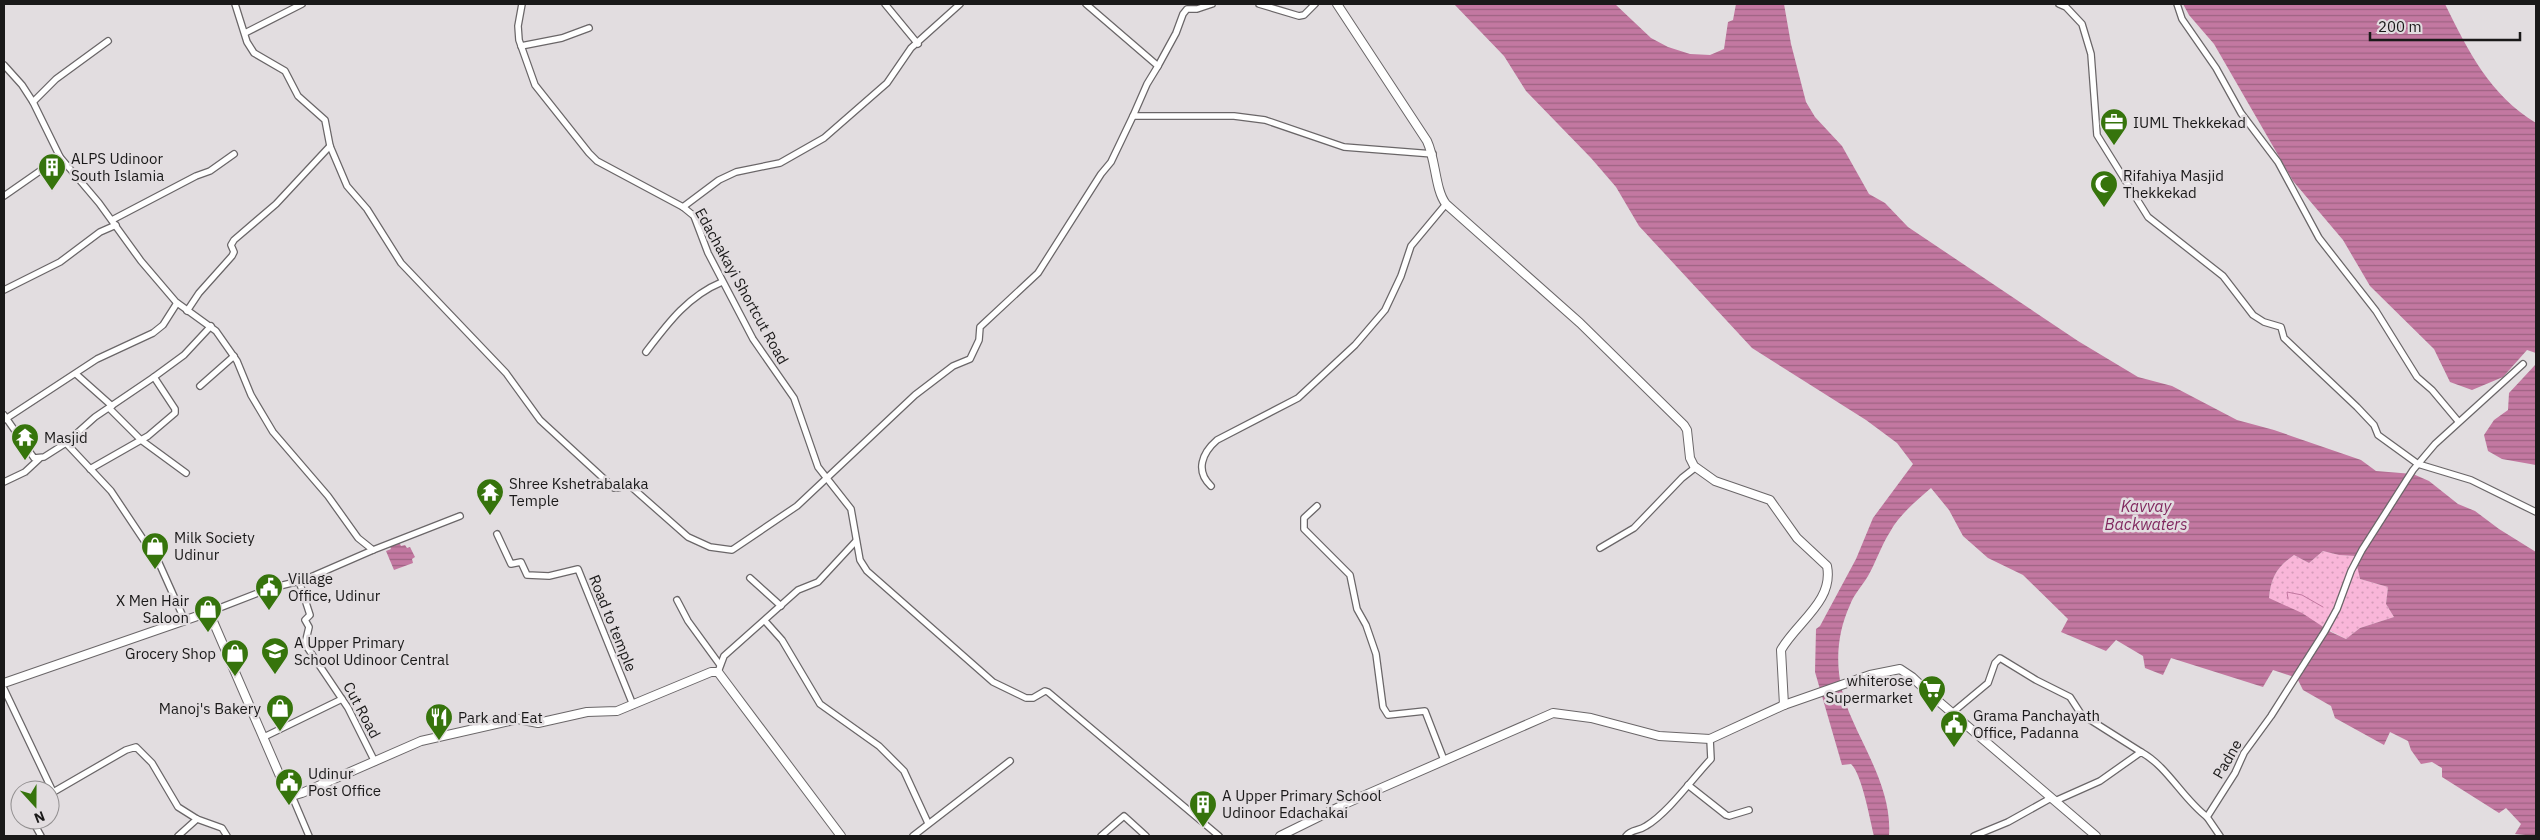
<svg xmlns="http://www.w3.org/2000/svg" width="2540" height="840" viewBox="0 0 2540 840" font-family="'IBM Plex Sans',sans-serif">
<style>
.grass{fill:url(#grass-dots)}
.water{fill:url(#water-rules);fill-rule:evenodd}
.lines{fill:none;stroke-linecap:round;stroke-linejoin:round}
.stream{stroke:#c378a1;stroke-width:1}
.minor-casing{stroke:#6a6668;stroke-width:8}
.secondary-casing{stroke:#6a6668;stroke-width:10}
.minor{stroke:#fff;stroke-width:5.5}
.secondary{stroke:#fff;stroke-width:8}
.labels{text-anchor:middle;dominant-baseline:central;stroke-width:5;stroke-linejoin:round;paint-order:stroke}
.poi-label{font-size:15px;fill:#1a1919;stroke:#e2dde0;text-anchor:start}
.street-label{font-size:15px;fill:#1a1919;stroke:#e2dde0}
.water-label{font-size:16px;font-style:italic;fill:#80275e;stroke:#e2dde0}
</style>
<defs>
<pattern id="grass-dots" width="8" height="8" patternUnits="userSpaceOnUse" patternTransform="scale(1.25)"><rect width="8" height="8" fill="#f9b6d9"/><path d="M2 2h.1M6 6h.1" fill="none" stroke="#d59cba" stroke-width="1.8" stroke-linecap="round"/></pattern>
<pattern id="water-rules" width="6" height="5" patternUnits="userSpaceOnUse" patternTransform="scale(1.25)"><rect width="6" height="5" fill="#c378a1"/><path d="M0 2.5h6" fill="none" stroke="#9e6282"/></pattern>
</defs>
<rect width="100%" height="100%" fill="#e2dde0"/>
<path class="grass" d="M2323,551L2339,555L2356,556L2360,579L2388,587L2386,604L2394,617L2360,628L2346,639L2269,598C2271,577 2277,567 2294,555L2309,563Z"/>
<g class="water">
<path d="M1454,4H1615L1651,38L1668,47L1690,54L1710,55L1724,49L1728,22L1733,20L1736,4H1784L1791,44L1806,102L1815,117L1842,146L1869,194L1885,203L1908,227L2078,341L2138,377L2172,386L2237,420L2274,430L2361,460L2376,471L2413,474L2429,481L2458,504L2475,511L2499,529L2536,552V836L2515,834L2521,824L2506,808L2499,813L2442,777V768L2432,762L2421,764L2411,750L2408,741L2390,732L2384,745L2335,718L2331,706L2303,690L2297,678L2273,670L2263,687L2171,658L2163,675L2145,668L2143,656L2116,640L2106,651L2061,632L2068,619L2023,575L1988,558L1963,536L1949,510L1931,488C1916,501 1899,515 1890,532C1881,546 1876,562 1868,576C1862,586 1854,594 1850,605C1833,642 1835,682 1852,719C1868,756 1892,793 1889,836H1874C1870,820 1862,774 1851,764L1842,765L1815,672L1816,629L1820,626L1856,559L1873,518L1913,464L1897,443L1866,420L1752,348L1639,226L1616,187L1591,158L1526,91L1504,56ZM2323,551L2339,555L2355,556L2360,579L2388,587L2386,604L2394,617L2360,628L2346,639L2331,632L2302,613L2269,598C2271,577 2277,567 2294,555L2309,563Z"/>
<path d="M2183,4H2445C2468,51 2490,95 2536,123V353L2527,350L2503,377L2472,390L2450,382L2434,349L2370,286L2343,240L2293,181L2214,44L2189,15Z"/>
<path d="M2536,364V465L2502,459L2488,451L2484,435L2494,420L2508,410L2509,393Z"/>
<path d="M399,542L401,546L405,545L407,548L410,547L415,557L412,559L413,563L394,570L386,551L391,549L390,546Z"/>
</g>
<g class="lines">
<path class="stream" d="M2288,599L2287,592L2302,595L2323,607"/>
<g class="minor-casing">
<g id="minor">
<path d="M235,4L247,42L254,53L285,71L298,96L325,120L330,146L347,186L367,209L401,263L506,373L540,420L614,488H619L624,484H628L688,537L710,547L732,550L797,506L915,395L953,366L970,359L979,340L980,327L1038,273L1101,174L1111,162L1133,116"/>
<path d="M522,4L518,26L519,40L535,85L589,153L597,161L683,207L694,216L708,253L753,339L794,398L818,467L851,509L860,560L867,571L993,682L1026,698H1033L1045,691L1048,692L1219,836"/>
<path d="M885,4L918,44"/>
<path d="M1086,4L1158,66L1147,84L1133,116H1234L1265,120L1344,147L1433,154"/>
<path d="M1259,4L1299,16L1304,15L1315,4"/>
<path d="M2059,4L2066,7L2082,24L2091,54L2097,135L2148,217L2223,276L2253,315L2264,322L2281,327L2284,338L2357,407L2374,425L2378,435L2418,464L2471,480L2536,512"/>
<path d="M2177,4L2182,19L2216,68L2241,113L2278,162L2319,238L2376,311L2417,377L2432,390L2458,421"/>
<path d="M245,33L302,4"/>
<path d="M521,46L562,38L589,28"/>
<path d="M4,65L22,85L33,102L60,157L99,203L141,261L176,302L216,331L237,361L251,395L273,432L328,496L358,538L373,550L304,580L271,588L209,612"/>
<path d="M1158,66L1176,33L1183,14L1187,9H1197L1212,4"/>
<path d="M33,102L56,79L108,41"/>
<path d="M4,196L60,157"/>
<path d="M683,207L719,180L736,172L780,163L824,138L887,83L911,48L960,4"/>
<path d="M112,220L196,176L210,171L234,154"/>
<path d="M4,290L60,262L100,232L116,225"/>
<path d="M187,311L199,293L232,256L234,252L231,245L234,240L276,204L330,146"/>
<path d="M646,352C668,323 688,296 722,282"/>
<path d="M76,374L112,406"/>
<path d="M200,386L234,356"/>
<path d="M109,408L141,440L186,473"/>
<path d="M4,415L34,458L44,457L66,443L111,491L159,563L185,621"/>
<path d="M4,420L97,359L153,333L163,325L177,303"/>
<path d="M66,443L95,417L154,377"/>
<path d="M90,469L148,436L175,413V409L154,377L184,355L211,326"/>
<path d="M4,482L25,472L39,459"/>
<path d="M1211,486C1195,471 1202,453 1217,440L1298,398L1355,345L1385,310L1401,276L1411,246L1446,204"/>
<path d="M1317,506L1304,518V529L1350,575L1357,609L1366,625L1376,654L1383,707L1388,715L1425,711L1444,760"/>
<path d="M497,534L511,564L521,562L527,575L549,576L578,569L633,705"/>
<path d="M1600,548L1634,528L1682,478L1696,467"/>
<path d="M373,550L460,516"/>
<path d="M750,578L781,606"/>
<path d="M299,581L310,615L305,620L309,627L305,644L348,708L375,762"/>
<path d="M677,600L688,621L720,665"/>
<path d="M765,621L782,640L820,704L879,746L904,771L928,823"/>
<path d="M718,672L724,656L798,590L818,582L856,541"/>
<path d="M4,689L53,792"/>
<path d="M1952,713L1988,683L1995,663L2000,658L2036,680L2070,697L2081,714L2141,752"/>
<path d="M264,737L342,699"/>
<path d="M1688,785L1726,815L1729,816L1749,810"/>
<path d="M50,794L126,750L136,747L152,763L178,807L197,819L222,828L227,836"/>
<path d="M292,796L309,836"/>
<path d="M2055,801L2100,781L2141,752C2168,767 2182,798 2207,817"/>
<path d="M32,820L41,836"/>
<path d="M178,836L197,819"/>
<path d="M913,836L1010,761"/>
<path d="M1101,836L1124,816L1146,836"/>
<path d="M1626,836C1631,829 1639,831 1646,826C1668,813 1693,778 1711,759L1710,739"/>
<path d="M1974,836L2008,822L2051,798"/>
<path d="M2220,836L2207,817L2235,773L2244,753L2271,716L2325,631L2337,609L2351,571L2362,550L2413,470L2435,444L2523,364"/>
</g>
</g>
<g class="secondary-casing">
<g id="secondary">
<path d="M1337,4L1427,141C1436,160 1435,190 1446,204L1580,323L1684,425L1687,430L1690,458L1694,466L1715,481L1770,500L1797,538L1827,566C1834,601 1797,622 1781,650L1784,705"/>
<path d="M4,683L209,612L286,790L292,796L302,793L421,741L518,719L538,723L587,712L617,711L711,672H718L841,836"/>
<path d="M1280,836L1347,803L1553,713L1591,718L1659,736L1710,739L1784,705L1870,675L1900,669L1912,677L1930,694L2096,836"/>
</g>
</g>
<use href="#minor" class="minor"/>
<use href="#secondary" class="secondary"/>
</g>
<defs>
<g id="office-pin" transform="scale(1.4375)"><path d="M0 17L-7.5 6A9.5 9.5 0 1 1 7.5 6Z" fill="#36740c" stroke="#e2dde0"/><path d="M-6-3h4V-5.5h4V-3h4V5H-6ZM-1-4.5V-3h2v-1.5ZM-6 0V1H6V0Z" fill="#fff"/></g>
<g id="building-pin" transform="scale(1.4375)"><path d="M0 17L-7.5 6A9.5 9.5 0 1 1 7.5 6Z" fill="#36740c" stroke="#e2dde0"/><path d="M-4-6H4V6H1V3H-1V6H-4ZM-2.5-4.3h1.7v1.8h-1.7ZM.8-4.3h1.7v1.8H.8ZM-2.5-1h1.7V.8h-1.7ZM.8-1h1.7V.8H.8Z" fill="#fff"/></g>
<g id="mosque-pin" transform="scale(1.4375)"><path d="M0 17L-7.5 6A9.5 9.5 0 1 1 7.5 6Z" fill="#36740c" stroke="#e2dde0"/><path d="M3.5-4.9A6 6 0 1 0 3.5 4.9A5 5 0 1 1 3.5-4.9Z" fill="#fff"/></g>
<g id="temple-pin" transform="scale(1.4375)"><path d="M0 17L-7.5 6A9.5 9.5 0 1 1 7.5 6Z" fill="#36740c" stroke="#e2dde0"/><path d="M0-6L5-2H3V0L6.5 2.5H4V6H1.5V3h-3V6H-4V2.5H-6.5L-3 0V-2H-5Z" fill="#fff"/></g>
<g id="shop-pin" transform="scale(1.4375)"><path d="M0 17L-7.5 6A9.5 9.5 0 1 1 7.5 6Z" fill="#36740c" stroke="#e2dde0"/><path d="M-5-2.5h2.3a2.7 3.5 0 0 1 5.4 0H5L5.5 6h-11ZM-1.5-2.5h3a1.5 2.3 0 0 0-3 0Z" fill="#fff"/></g>
<g id="civic-pin" transform="scale(1.4375)"><path d="M0 17L-7.5 6A9.5 9.5 0 1 1 7.5 6Z" fill="#36740c" stroke="#e2dde0"/><path d="M-.6-6.5H3V-4.5H.6V-3L4-1V1h2V6H-6V1h2V-1L-.6-3ZM-1.2 2.5V6h2.4V2.5Z" fill="#fff"/></g>
<g id="school-pin" transform="scale(1.4375)"><path d="M0 17L-7.5 6A9.5 9.5 0 1 1 7.5 6Z" fill="#36740c" stroke="#e2dde0"/><path d="M0-5L7-2L0 1L-7-2ZM-4 1L0 2.5L4 1V4Q0 6-4 4Z" fill="#fff"/></g>
<g id="supermarket-pin" transform="scale(1.4375)"><path d="M0 17L-7.5 6A9.5 9.5 0 1 1 7.5 6Z" fill="#36740c" stroke="#e2dde0"/><path d="M-6-5.5h2.5l.6 2H6L4.5 2H-2.5L-4.4-4H-6ZM-1.5 3.2a1.3 1.3 0 1 0 .1 0ZM3 3.2a1.3 1.3 0 1 0 .1 0Z" fill="#fff"/></g>
<g id="restaurant-pin" transform="scale(1.4375)"><path d="M0 17L-7.5 6A9.5 9.5 0 1 1 7.5 6Z" fill="#36740c" stroke="#e2dde0"/><path d="M-5-6h1v4h1v-4h1v4h1v-4h1v5L-1.5 .5V6h-2V.5L-5-1ZM5-6V6H3V1.5H1.5Q1.5-4 5-6Z" fill="#fff"/></g>
</defs>
<g fill-rule="evenodd">
<use href="#office-pin" x="2114" y="122"/>
<use href="#building-pin" x="52" y="167"/>
<use href="#mosque-pin" x="2104" y="184"/>
<use href="#temple-pin" x="25" y="437"/>
<use href="#temple-pin" x="490" y="492"/>
<use href="#shop-pin" x="155" y="546"/>
<use href="#civic-pin" x="269" y="587"/>
<use href="#shop-pin" x="208" y="609"/>
<use href="#school-pin" x="275" y="651"/>
<use href="#shop-pin" x="235" y="653"/>
<use href="#supermarket-pin" x="1932" y="689"/>
<use href="#shop-pin" x="280" y="708"/>
<use href="#restaurant-pin" x="439" y="717"/>
<use href="#civic-pin" x="1954" y="724"/>
<use href="#civic-pin" x="289" y="782"/>
<use href="#building-pin" x="1203" y="804"/>
</g>
<g class="labels">
<g class="poi-label">
<text x="2133" y="122">IUML Thekkekad</text>
<text x="71" y="158">ALPS Udinoor<tspan x="71" dy="17">South Islamia</tspan></text>
<text x="2123" y="175">Rifahiya Masjid<tspan x="2123" dy="17">Thekkekad</tspan></text>
<text x="44" y="437">Masjid</text>
<text x="509" y="483">Shree Kshetrabalaka<tspan x="509" dy="17">Temple</tspan></text>
<text x="174" y="537">Milk Society<tspan x="174" dy="17">Udinur</tspan></text>
<text x="288" y="578">Village<tspan x="288" dy="17">Office, Udinur</tspan></text>
<text x="189" y="600" text-anchor="end">X Men Hair<tspan x="189" dy="17">Saloon</tspan></text>
<text x="294" y="642">A Upper Primary<tspan x="294" dy="17">School Udinoor Central</tspan></text>
<text x="216" y="653" text-anchor="end">Grocery Shop</text>
<text x="1913" y="680" text-anchor="end">whiterose<tspan x="1913" dy="17">Supermarket</tspan></text>
<text x="261" y="708" text-anchor="end">Manoj's Bakery</text>
<text x="1973" y="715">Grama Panchayath<tspan x="1973" dy="17">Office, Padanna</tspan></text>
<text x="458" y="717">Park and Eat</text>
<text x="308" y="773">Udinur<tspan x="308" dy="17">Post Office</tspan></text>
<text x="1222" y="795">A Upper Primary School<tspan x="1222" dy="17">Udinoor Edachakai</tspan></text>
</g>
<g class="street-label">
<text transform="translate(742 286) rotate(61)">Edachakayi Shortcut Road</text>
<text transform="translate(613 623) rotate(68)">Road to temple</text>
<text transform="translate(362 710) rotate(62)">Cut Road</text>
<text transform="translate(2227 759) rotate(-60)">Padne</text>
</g>
<g class="water-label">
<text x="2146" y="506">Kavvay<tspan x="2146" dy="18">Backwaters</tspan></text>
</g>
</g>
<rect width="2540" height="840" fill="none" stroke="#1a1919" stroke-width="10"/>
<g transform="translate(35 805) rotate(159)"><circle r="24" fill="#e2dde0" stroke="#928f90"/>
<path d="M0-4L9 19L0 12L-9 19Z" fill="#36740c"/>
<text y="-8" font-size="14" font-weight="bold" text-anchor="middle" fill="#1a1919">N</text>
</g>
<path d="M2370 32v8h150v-8" fill="none" stroke="#1a1919" stroke-width="2.5"/>
<text x="2378" y="32" font-size="15" fill="#1a1919" stroke="#e2dde0" stroke-width="4" paint-order="stroke">200 m</text>
</svg>
